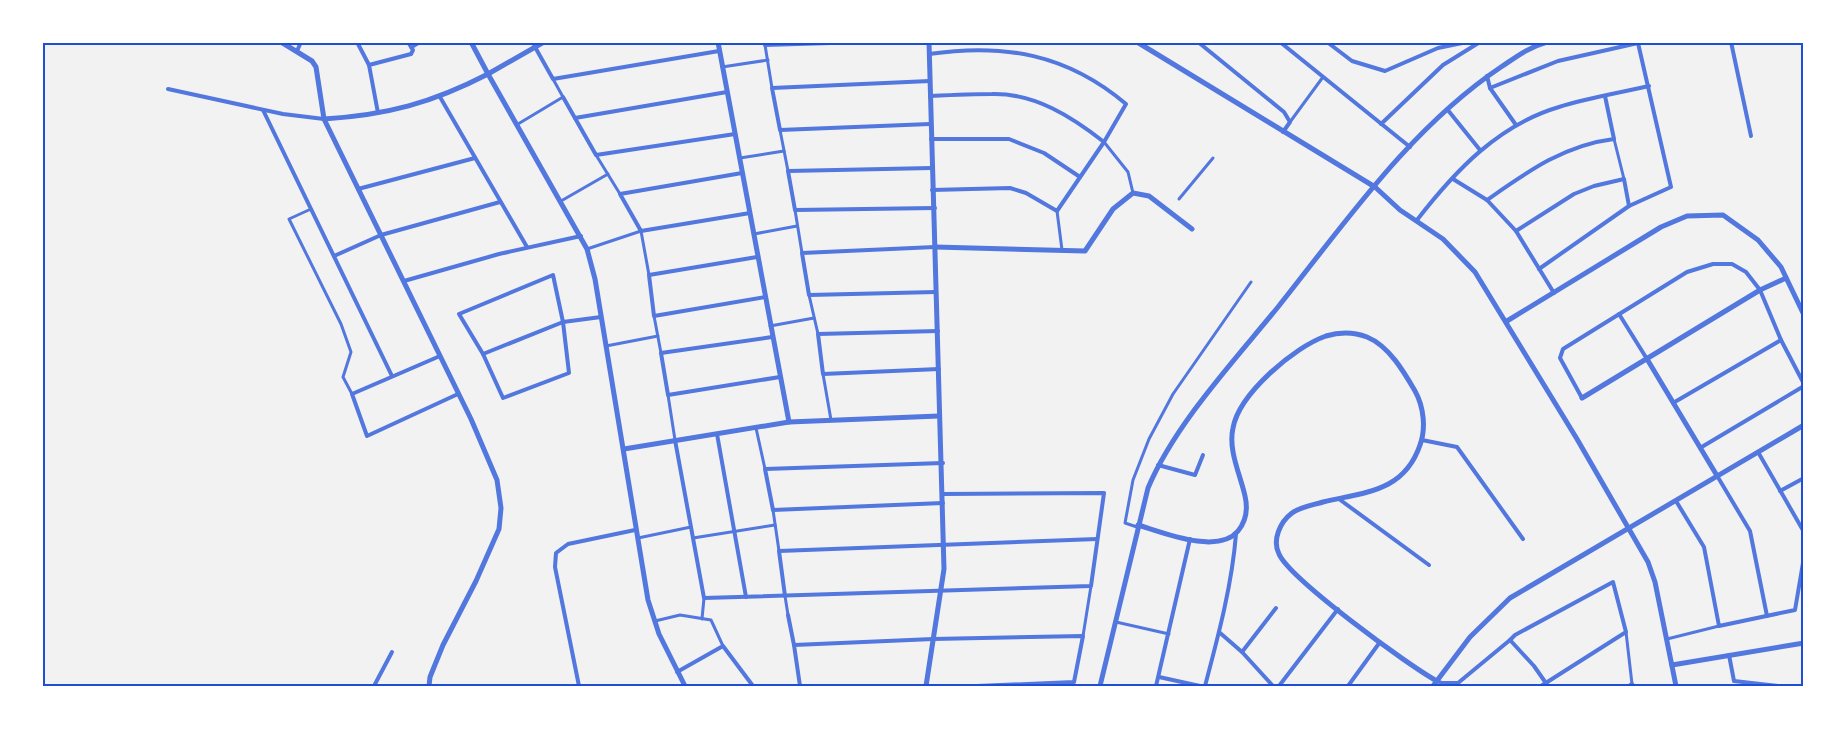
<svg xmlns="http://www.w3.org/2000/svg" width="1846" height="729" viewBox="0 0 1846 729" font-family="'DM Sans',sans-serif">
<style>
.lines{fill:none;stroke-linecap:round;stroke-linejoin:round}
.pedestrian{stroke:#5277de;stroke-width:3}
.minor{stroke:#5277de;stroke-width:4}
.tertiary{stroke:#5277de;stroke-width:5}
.neatline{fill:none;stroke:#1d4ed8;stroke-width:2}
</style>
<rect width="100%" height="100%" fill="#f2f2f2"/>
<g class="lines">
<g class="pedestrian">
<path d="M532,42L535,47"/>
<path d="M765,45L772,88"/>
<path d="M411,48L421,42"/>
<path d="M722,67L768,60"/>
<path d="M1290,122L1323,77"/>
<path d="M518,124L563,97L553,79"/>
<path d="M780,130L788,171"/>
<path d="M1614,139L1624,179"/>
<path d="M1104,142L1128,172L1133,193"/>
<path d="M596,155L620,194"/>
<path d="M740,158L784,151"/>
<path d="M1179,199L1213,158"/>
<path d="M561,201L608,174"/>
<path d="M311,209L289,219L341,324L351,352L343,377L352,394"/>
<path d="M795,210L802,253"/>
<path d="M1057,211L1062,250"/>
<path d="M754,234L797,226"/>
<path d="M587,249L641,231L649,275"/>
<path d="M809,295L818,334"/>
<path d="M654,316L661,353"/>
<path d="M770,326L814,318"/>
<path d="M606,346L658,336"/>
<path d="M823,374L831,420"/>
<path d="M668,395L675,440"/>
<path d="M756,428L765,469"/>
<path d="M773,510L779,551"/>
<path d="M1137,527L1125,523L1133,480L1149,439L1173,394L1251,282"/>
<path d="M638,538L691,527"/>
<path d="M693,538L775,525"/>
<path d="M785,596L788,615"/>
<path d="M702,619L704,598"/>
<path d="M655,621L680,615L711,620L723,646"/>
<path d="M1116,622L1169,634"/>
<path d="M1626,632L1632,684"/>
<path d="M1083,636L1091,586"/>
<path d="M1667,639L1719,626"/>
</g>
<g class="minor">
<path d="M357,42L369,65L378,113"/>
<path d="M765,42V45L863,42"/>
<path d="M1198,42L1284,112L1290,122L1283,132"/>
<path d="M1280,42L1410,147"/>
<path d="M1327,42L1352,61L1385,71L1438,48L1467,42"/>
<path d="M1731,42L1751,136"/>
<path d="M535,47L553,79L719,51"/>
<path d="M297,51L301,42"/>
<path d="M929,54C1004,43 1067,54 1126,104L1104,142L1057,211L1026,193L1010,188L932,190"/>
<path d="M369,65L411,54L413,50L408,42"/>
<path d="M1487,76L1490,88L1558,61L1638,43L1671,187L1629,206L1539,269"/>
<path d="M930,81L772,88L780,130L930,124"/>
<path d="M1490,88L1516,125"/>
<path d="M168,89L283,114L324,119"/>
<path d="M930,96C951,95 972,94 992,94C1035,93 1072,117 1104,142"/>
<path d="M440,97L527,247"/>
<path d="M563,97L596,155L735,134"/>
<path d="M1447,109L1480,150"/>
<path d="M263,110L392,376"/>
<path d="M575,118L727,92"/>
<path d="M1381,124L1443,65L1480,42"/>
<path d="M931,139H1009L1044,153L1080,177"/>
<path d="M932,168L788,171L795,210L935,208"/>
<path d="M742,173L620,194L641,231L750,213"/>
<path d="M1453,179L1487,200L1516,231L1554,293"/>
<path d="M358,189L475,158"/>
<path d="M1487,200C1527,172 1564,145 1614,139L1605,96"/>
<path d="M1417,220C1455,171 1498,125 1559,107C1588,98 1619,93 1649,86"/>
<path d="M1516,231L1574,194L1594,186L1624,179L1629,206"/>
<path d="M935,247L802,253L809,295L936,292"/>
<path d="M334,256L381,235L500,202"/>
<path d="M757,257L649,275L654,316L765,297"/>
<path d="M553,275L563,322L569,373L503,398L483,354L459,314Z"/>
<path d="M404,281L499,254L581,236"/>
<path d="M1619,314L1647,359"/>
<path d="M938,331L818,334L823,374L939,369"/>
<path d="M772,337L661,353L668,395L780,377"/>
<path d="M483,354L563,322L601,317"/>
<path d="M440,356L352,394L367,436L458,394"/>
<path d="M1582,398L1560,358L1563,349L1687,272L1713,264H1732L1746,272L1760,290L1781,340L1804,384"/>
<path d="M1673,403L1781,340"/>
<path d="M717,434L746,597"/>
<path d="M675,440L704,598L1091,586L1104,493L943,494"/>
<path d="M1422,440L1457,447L1523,539"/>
<path d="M1700,448L1804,386"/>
<path d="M1758,452L1804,532"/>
<path d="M943,463L765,469L773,510L943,503"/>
<path d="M1158,465L1195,475L1203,455"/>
<path d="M1716,474L1750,531L1767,616"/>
<path d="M1780,491L1804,478"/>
<path d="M1339,499L1429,565"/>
<path d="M1676,501L1704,547L1719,626L1795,610L1804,557"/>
<path d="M785,596L779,551L1097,539"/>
<path d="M788,615L794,645"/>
<path d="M1219,632L1242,652L1273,686"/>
<path d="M1510,640L1515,635L1613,582L1626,632L1541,686"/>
<path d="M1242,652L1276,608"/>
<path d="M1729,655L1734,681L1778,686"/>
<path d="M677,672L723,646L753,686"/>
<path d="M1159,677L1200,686"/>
<path d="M1437,681L1442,683H1458L1510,640L1534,666L1548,686"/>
<path d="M374,686L392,652"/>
<path d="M579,686L555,567L556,553L568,544L635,530"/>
<path d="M800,686L794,645L933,639L1083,636L1074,682L977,686"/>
<path d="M1156,686L1190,539"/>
<path d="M1205,686C1218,637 1232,585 1236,534"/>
<path d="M1279,686L1338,609"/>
<path d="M1348,686L1380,642"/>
<path d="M1629,686L1632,684L1633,686"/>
</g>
<g class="tertiary">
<path d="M281,42L312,61L316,67L324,119L471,419L497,480L501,508L499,529L476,581L443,645L430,677L429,686"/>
<path d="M471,42L488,74L544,42"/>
<path d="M718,42L789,422"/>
<path d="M1137,42L1375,187L1400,210L1443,239L1475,272L1577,439L1648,562L1655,582L1676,686"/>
<path d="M324,119C387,115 432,103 488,74L587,249L595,279L648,600L659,634L685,686"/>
<path d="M935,247L1085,251L1113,209L1133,193L1149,196L1192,229"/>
<path d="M1507,321L1661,227L1687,216L1723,215L1758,240L1781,267L1804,315"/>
<path d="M1647,359L1716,474"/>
<path d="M1582,398L1760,290L1786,278"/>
<path d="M624,449L789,422L939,416"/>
<path d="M1138,525C1164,533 1218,555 1238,531C1247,520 1248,509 1245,496C1240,474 1228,450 1233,428C1239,394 1294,347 1326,336C1339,332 1354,332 1367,337C1389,346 1404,372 1415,391C1424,407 1426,429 1420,445C1404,492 1365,492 1323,502C1313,505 1300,507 1292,513C1280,522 1272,540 1279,554C1290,579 1409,666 1437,681"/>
<path d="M1672,665L1804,643"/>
<path d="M926,686L944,569L929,42"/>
<path d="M1100,686L1148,488C1175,424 1234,361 1278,307C1345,223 1410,128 1501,67C1516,57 1529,47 1547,42"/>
<path d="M1433,686L1470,637L1510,598L1804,425"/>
</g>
</g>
<rect width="1846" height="729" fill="none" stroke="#ffffff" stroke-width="88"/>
<rect x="44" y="44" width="1758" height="641" class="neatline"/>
</svg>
